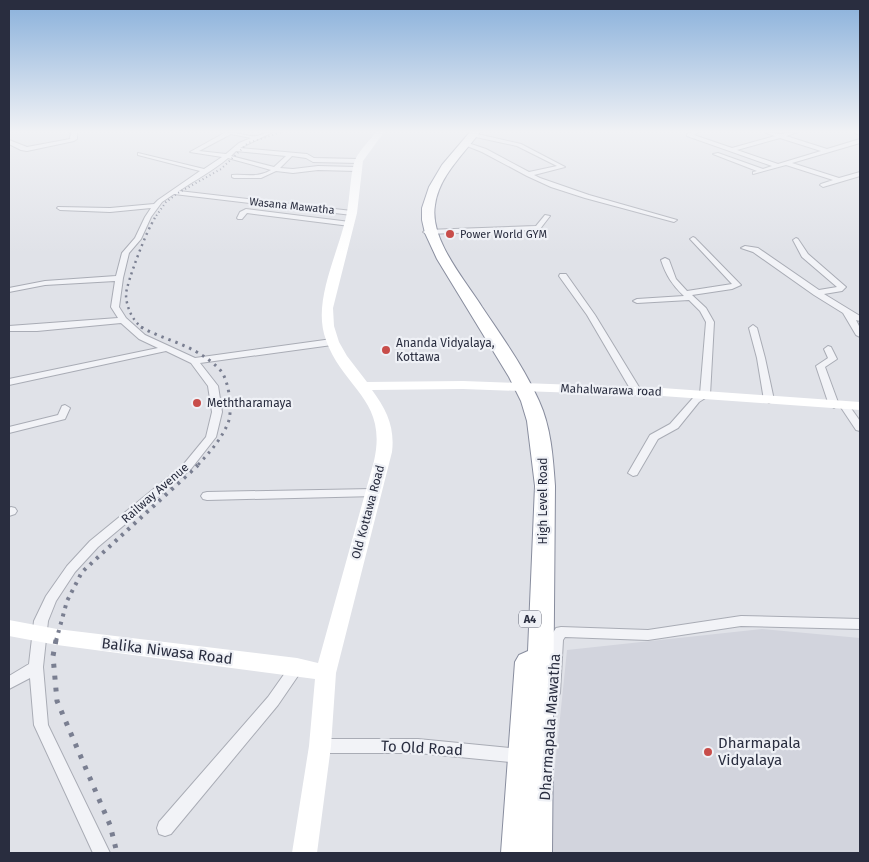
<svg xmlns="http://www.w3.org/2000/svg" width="869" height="862" viewBox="0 0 869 862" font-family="'Fira Sans',sans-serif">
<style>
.built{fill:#d2d4dd}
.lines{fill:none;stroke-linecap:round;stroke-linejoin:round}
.street-casing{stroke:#a9acb5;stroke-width:2}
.highway-casing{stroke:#888d9e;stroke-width:2}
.street{fill:#f2f3f7;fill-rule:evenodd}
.secondary{fill:#fff;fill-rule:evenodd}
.highway{fill:#fff;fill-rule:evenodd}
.rail-far4{stroke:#7a7f91;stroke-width:2;stroke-dasharray:1 3;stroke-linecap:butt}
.rail-far3{stroke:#7a7f91;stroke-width:2.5;stroke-dasharray:2 4;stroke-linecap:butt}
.rail-far2{stroke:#7a7f91;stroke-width:3;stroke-dasharray:2.5 5;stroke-linecap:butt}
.rail-far1{stroke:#7a7f91;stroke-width:4;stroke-dasharray:3 5.5;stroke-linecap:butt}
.rail{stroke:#7a7f91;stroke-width:5;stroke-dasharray:4 8;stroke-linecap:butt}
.poi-dot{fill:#c84d4a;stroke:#eff1f6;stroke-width:2}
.labels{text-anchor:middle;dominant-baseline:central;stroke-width:4.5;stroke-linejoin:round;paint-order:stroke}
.far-street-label{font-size:11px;fill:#292d3f;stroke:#eff1f6}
.far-poi-label{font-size:11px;fill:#292d3f;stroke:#eff1f6;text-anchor:start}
.shield{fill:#eff1f6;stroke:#646876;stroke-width:1}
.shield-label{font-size:11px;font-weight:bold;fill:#292d3f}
.poi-label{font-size:12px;fill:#292d3f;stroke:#eff1f6;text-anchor:start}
.street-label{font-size:12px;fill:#292d3f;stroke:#eff1f6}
.near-street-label{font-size:15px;fill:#292d3f;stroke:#eff1f6}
.near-poi-label{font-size:15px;fill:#292d3f;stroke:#eff1f6;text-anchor:start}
</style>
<rect width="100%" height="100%" fill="#e0e2e8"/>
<path class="built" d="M762,629L860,638V853H546L567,650Z"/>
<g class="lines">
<g class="street-casing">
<g id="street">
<path d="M71,132H77V139L74,141L27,151L21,150L9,144V140L27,147L70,139Z"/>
<path d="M226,132C235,132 249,137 256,136C262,135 266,132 273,132L240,148L307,154L314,158L359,159L362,161L359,163L313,162L306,158L292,156L280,168L293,169L318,166L357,167L360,169L357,171L318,170L293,173L276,171L261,178H234L232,177V175C246,174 258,178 271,170L228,158C213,171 195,180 179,191L352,211L355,213L352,215L174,194L162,202L151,217L141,239L129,253L123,278L119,307L126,318L145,335L195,358L332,339L336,342L332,345L200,363L218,386L222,412L216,437L191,469L98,547L75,572L56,601L48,621L43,667L48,725L110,853H93L34,725L30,678L9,689V676L29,664L34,621L46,596L67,566L90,541L183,465L206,437L212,412L208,386L191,363L166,351L9,385V379L158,348L139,339L121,323L37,331H9V326L118,318L111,307L115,281L45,285L9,292V288L45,281L116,276L122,253L135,238L145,217L151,208L110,212L60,210L57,208L58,207L110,208L154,204L158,200L200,171L138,155V153L204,169L222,157L190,152ZM231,134L251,138L239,143L226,154L199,151ZM236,151L286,156L274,167L231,156Z"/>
<path d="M692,132H699L694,135L732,148L775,136L764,132L780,134L798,132L786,136L827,149L860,139V143L792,163L839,178L860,172V176L823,187L820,185L821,184L833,180L786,165L753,174V172L757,171L713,154L718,153L763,169L772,166L687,136V134ZM780,138L821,151L778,164L737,150Z"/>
<path d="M854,132H860V135L855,133Z"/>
<path d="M473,133L521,144L565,167L534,175L540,178L589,195L677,220L674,222L585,198L551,187L527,176L482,152L462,144L465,142L486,149L529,172L557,166L517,146L471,136V134Z"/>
<path d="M246,209L350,222L353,224L350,226L247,213L242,219H238L237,218L240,212Z"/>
<path d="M545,215L550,216L540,229L538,230L426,234L423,232L426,230L536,226Z"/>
<path d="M693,237L695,238L741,285L732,289L692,295L706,308L714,322L710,395L699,402L678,428L658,439L637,475L633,476L628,473L650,435L670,424L693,398L700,394L706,322L700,311L689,300L637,303L633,301L637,299L684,296C672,285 666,275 661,260L665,258L669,260L676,279L687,291L732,284L691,240L690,239Z"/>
<path d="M796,238L798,239L808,254L846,287L842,291L824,294L860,316V321L856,320L860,328V337L856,335L843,313L814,295L753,252L741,248L745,246L758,248L819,290L837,287L802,257L793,240Z"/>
<path d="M560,274H566L595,315L642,392L640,394H634L632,392L587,315L559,276Z"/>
<path d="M753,325L757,328L765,358L774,400L769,403L764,400L757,358L749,328Z"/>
<path d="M828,346L831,347L837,359L825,367L839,405L834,408L829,405L816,366L828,358L824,349Z"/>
<path d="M845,403L848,404L860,421V431L856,430L840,406Z"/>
<path d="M65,405L70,408L65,419L9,433V427L58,415L62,406Z"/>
<path d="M372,489L376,490L377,493L376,496L207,500L203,499L201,496L203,493L207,492Z"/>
<path d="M11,507L15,508L17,511L15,514L9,516V508Z"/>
<path d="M741,616L860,619V629L741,626L648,640L565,637L563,640L560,693L558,697L553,699L548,697L546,693L549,639L556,628L561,627L648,630Z"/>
<path d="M297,661L302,663L304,667L278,705L171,834L165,836L159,834L157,828L159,822L268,697L292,663Z"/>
<path d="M320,739H418L521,749L526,751L529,756L526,761L521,763L418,753H320L315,751L312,746L315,741Z"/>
</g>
</g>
<g class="highway-casing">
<path id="highway" d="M470,132H480C463,155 439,176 435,205C429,239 465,280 482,307C502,337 524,367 539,401C551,427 553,457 555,486L552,853H501L515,662L519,655L528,651L535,486L527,421L521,401L509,377L437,259L425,233L422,220V208L429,187L442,165Z"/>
</g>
<use href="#street" class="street"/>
<path class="secondary" d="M376,132H384L363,161L357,213L333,308L334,326L339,342L347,356L367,382L463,381L662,388L860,402V410L662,396L463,389L372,390C387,410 395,428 392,452L336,673L331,746L317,853H292L309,746L315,679L57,645L9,636V620L57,629L297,658L318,663L374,461C388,399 343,389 326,340C311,301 340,251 347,212C350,196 350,178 354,163C357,152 370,141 376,132Z"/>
<use href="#highway" class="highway"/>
<path class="rail-far4" d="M154,219L166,202L178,193L221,169L248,143L282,132"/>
<path class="rail-far3" d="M143,328C133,322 126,307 126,294C127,282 147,229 155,218"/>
<path class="rail-far2" d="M141,327C160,338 181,342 200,354C207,358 216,365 221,371C229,381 233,411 228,423C221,440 209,453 197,466"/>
<path class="rail-far1" d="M56,641L67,601L82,572L198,465"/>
<path class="rail" d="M56,640L53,656L57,701L110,825L117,853"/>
</g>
<linearGradient id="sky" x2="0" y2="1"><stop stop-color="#89b0db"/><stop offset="0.52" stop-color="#f1f2f5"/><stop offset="1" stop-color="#f1f2f5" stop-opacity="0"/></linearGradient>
<rect width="869" height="253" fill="url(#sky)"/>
<g class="poi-dot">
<circle cx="450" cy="234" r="5"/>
<circle cx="386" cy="350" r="5"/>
<circle cx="197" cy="403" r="5"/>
<circle cx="708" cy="752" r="5"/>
</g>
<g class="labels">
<g class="far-street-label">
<text transform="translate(292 206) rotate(6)">Wasana Mawatha</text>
</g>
<g class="far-poi-label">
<text x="460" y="234">Power World GYM</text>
</g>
<rect class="shield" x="519" y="610.5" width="22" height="17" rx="4"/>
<g class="shield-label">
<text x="530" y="619">A4</text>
</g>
<g class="poi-label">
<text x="396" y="343">Ananda Vidyalaya,<tspan x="396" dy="14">Kottawa</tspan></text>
<text x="207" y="403">Meththaramaya</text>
</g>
<g class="street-label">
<text transform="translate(611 390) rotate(2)">Mahalwarawa road</text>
<text transform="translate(155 493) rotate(-41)">Railway Avenue</text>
<text transform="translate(543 501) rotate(-90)">High Level Road</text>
<text transform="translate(368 512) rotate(-75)">Old Kottawa Road</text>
</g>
<g class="near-street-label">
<text transform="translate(167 651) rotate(7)">Balika Niwasa Road</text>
<text transform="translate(550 727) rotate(-86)">Dharmapala Mawatha</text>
<text transform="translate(422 748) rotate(3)">To Old Road</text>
</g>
<g class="near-poi-label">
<text x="718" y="743">Dharmapala<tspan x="718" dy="17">Vidyalaya</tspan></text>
</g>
</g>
<rect width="869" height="862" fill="none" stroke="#292d3f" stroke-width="20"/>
</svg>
